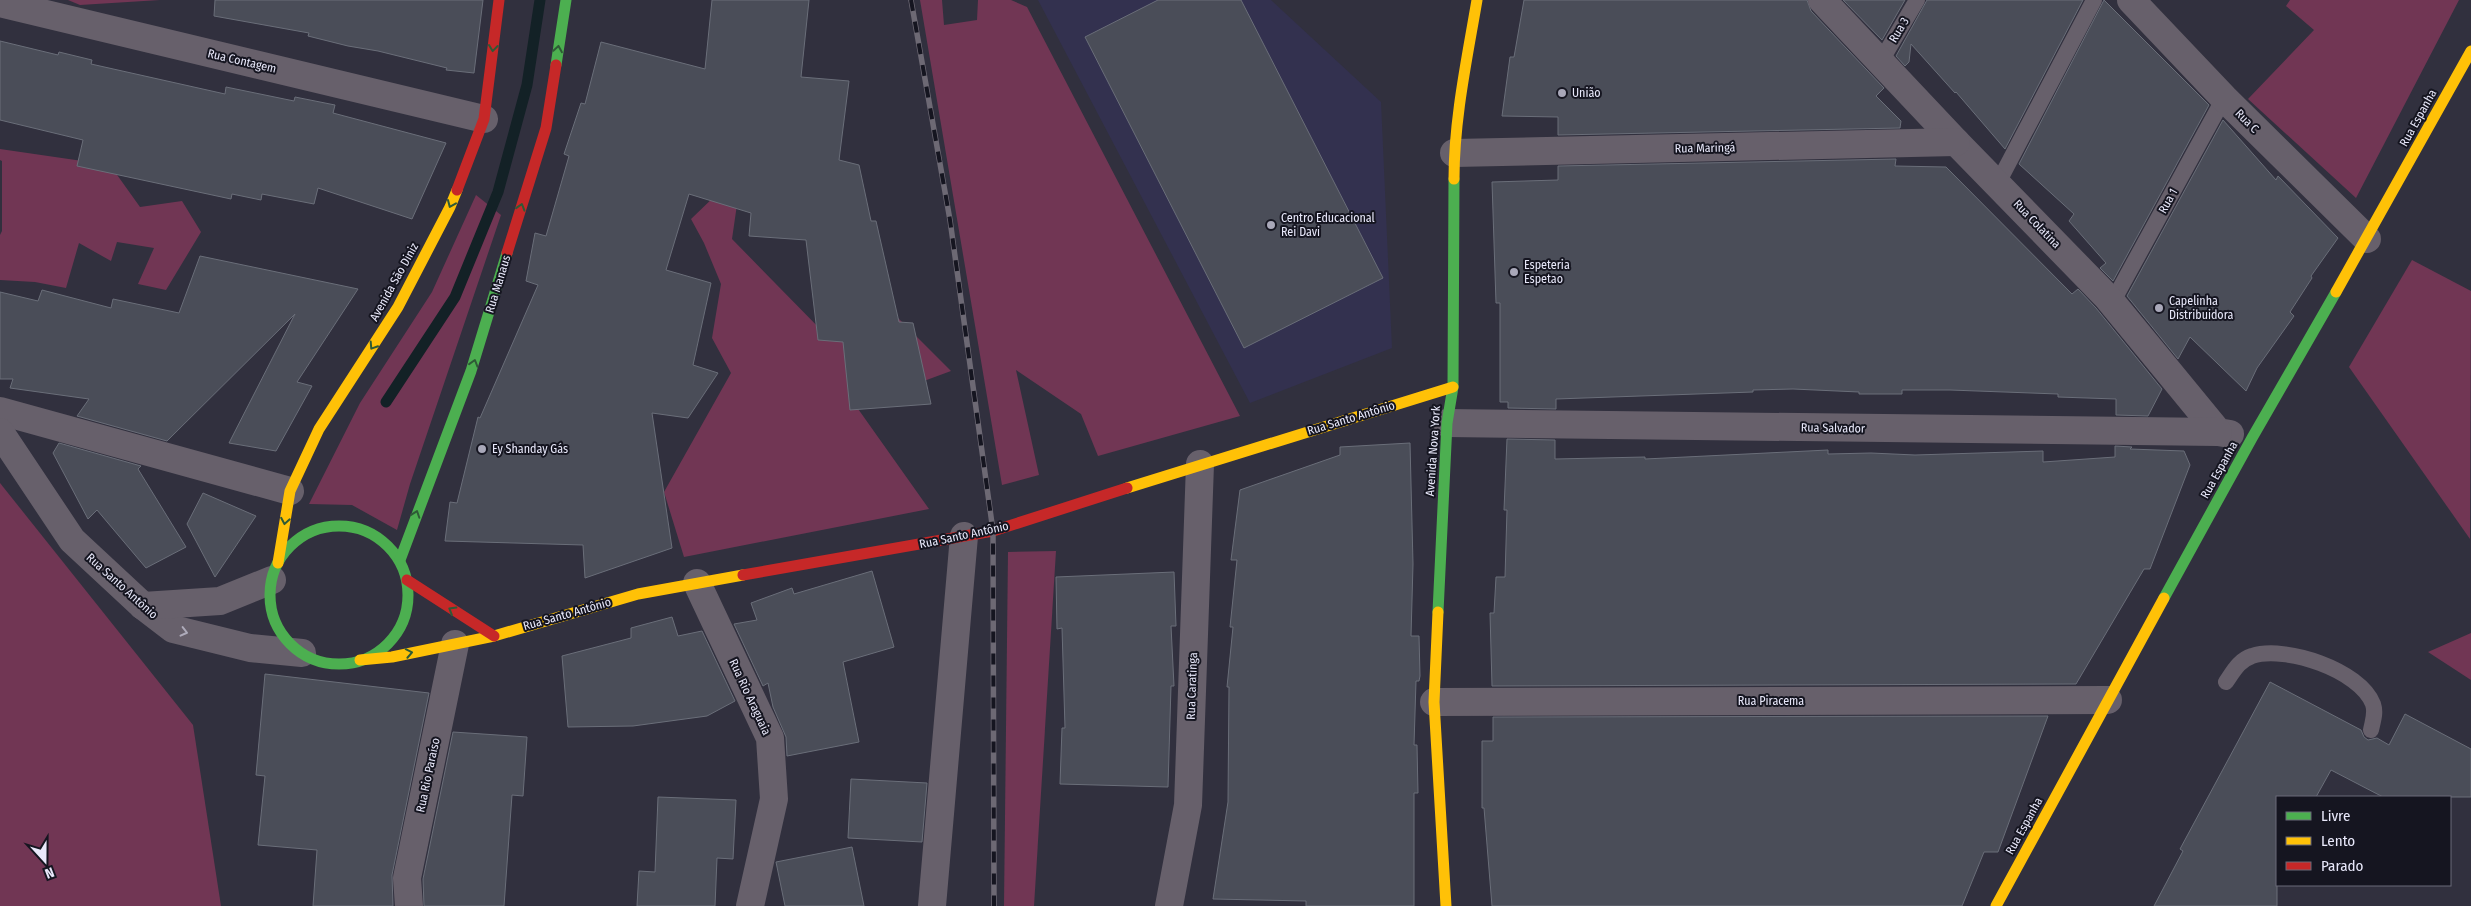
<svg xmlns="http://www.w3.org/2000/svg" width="2471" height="906" viewBox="0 0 2471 906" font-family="'Fira Sans Condensed',sans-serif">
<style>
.built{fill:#33314f}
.green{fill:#713654}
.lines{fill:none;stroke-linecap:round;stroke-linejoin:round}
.stream{stroke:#132126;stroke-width:11}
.building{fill:#4a4d58;stroke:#6a6e79}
.lane{stroke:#67606b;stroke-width:16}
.street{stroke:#67606b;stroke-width:28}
.fast{stroke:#4caf50;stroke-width:11}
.slow{stroke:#ffc107;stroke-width:11}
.jam{stroke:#c62828;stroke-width:11}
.rail-casing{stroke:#6d6974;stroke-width:5.5}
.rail{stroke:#151520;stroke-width:4;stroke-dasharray:11;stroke-linecap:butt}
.oneway{stroke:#2e5a36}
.oneway2{stroke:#aeabba}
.poi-dot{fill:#a9a8b9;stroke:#151520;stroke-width:2}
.labels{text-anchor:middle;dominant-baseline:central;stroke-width:4;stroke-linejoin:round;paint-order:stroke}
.street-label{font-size:12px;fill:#e9e9fb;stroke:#151520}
.poi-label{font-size:12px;fill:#e9e9fb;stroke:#151520;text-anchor:start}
</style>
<rect width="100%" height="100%" fill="#31303e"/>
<path class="built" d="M1038,0H1271L1381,102L1392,348L1250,403Z"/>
<g class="green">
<path d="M68,0H160L80,5Z"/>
<path d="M920,0H942L944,25L977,20L978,0H1011L1027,7L1240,416L1098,456L1081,414L1016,370L1039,475L1002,485Z"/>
<path d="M2290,0H2459L2356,198L2248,99L2314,30L2286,6Z"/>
<path d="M0,149L110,165L140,207L182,201L201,232L166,290L138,284L154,248L117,242L111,261L79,243L66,288L35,282L0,280V235L2,231V161L0,160Z"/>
<path d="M742,170L732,239L828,337L896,316L951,371L856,406L929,509L684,557L664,492L731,373L712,338L721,284L704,243L691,219Z"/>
<path d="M476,195L501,215L410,484L397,530L352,505L309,504L360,403L432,292Z"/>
<path d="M2412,260L2471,291L2470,539L2349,367Z"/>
<path d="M0,483L193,725L221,906H0Z"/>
<path d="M1056,551L1034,906H1004L1008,552Z"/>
<path d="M2471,633V680L2428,652Z"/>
</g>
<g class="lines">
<path class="stream" d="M386,402L455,297L498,192L527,85L540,0"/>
</g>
<g class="building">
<path d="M215,0H483L474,73L446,70L447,68L378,51L348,46L308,36L309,33L214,16Z"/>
<path d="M712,0H809L801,77L849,81L839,160L859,165L871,221H876L899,322L913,323L931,404L850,410L843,342L818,340L806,240L749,236L751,213L689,194L666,270L711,283L693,365L718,373L688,418L652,413L672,548L585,578L583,545L445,541L450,502L457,503L478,417L480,418L538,285L526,281L535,233L546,236L569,156L564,154L581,103L585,104L601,42L705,69Z"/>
<path d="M1158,0H1241L1383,278L1244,348L1085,37Z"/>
<path d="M1524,0H1807L1811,11L1884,88L1876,96L1901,121L1900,128L1558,135V117L1502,116L1510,57H1514Z"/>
<path d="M1843,0H1905L1882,40Z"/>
<path d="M1927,0H2083L2005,149L1956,92L1955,93L1911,44L1909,62L1905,66L1896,56Z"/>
<path d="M2104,0L2209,105L2113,281L2100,268L2106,263L2069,221L2074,214L2019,164Z"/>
<path d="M0,41L58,55L59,52L92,60L91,64L225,94L226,87L294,101L295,97L335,105L333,113L446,143L412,219L318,188L314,204L262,194L261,200L232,194L231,199L77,166L83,140L0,120Z"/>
<path d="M2223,120L2276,180L2278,176L2338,238L2311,276L2312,278L2290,312L2294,316L2257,368L2246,391L2190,337L2178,359L2127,296Z"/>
<path d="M1896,159L1895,166L1946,167L2072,294L2078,289L2096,308L2162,389L2148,416L2116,415V399L2058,397V394L1950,390H1902V394H1859V392L1793,389L1753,390V392L1556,399V409L1508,408V402H1500V303H1496L1492,182L1558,180V166Z"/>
<path d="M200,256L358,289L297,382L312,386L276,451L229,443L295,314L167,441L77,416L89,399L10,388L13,379H0V292L38,301L42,290L111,308L113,299L179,313Z"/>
<path d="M1507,439L1555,440V459L1645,457V459L1828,450V454L1871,453L1915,455L2043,451V462L2115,457V446L2132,447L2130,449L2184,451L2190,465L2150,569H2144L2076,684L1492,686L1490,613H1494L1496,577H1505L1507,510H1504Z"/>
<path d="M59,443L141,466L138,469L186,547L146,568L97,510L88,519L53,453Z"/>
<path d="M1410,443L1413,564L1411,636H1419L1420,676L1419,681H1416L1414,745H1417L1418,793H1414V906H1306V901L1213,899L1228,802L1229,687H1227L1233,627H1230L1237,560H1231L1240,490L1340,455V447Z"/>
<path d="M203,493L256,516L215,577L187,524Z"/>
<path d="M872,571L894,647L843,662L859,742L787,756L786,737L773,707L768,683L763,686L734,624L757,620L751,603L792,588L794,594Z"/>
<path d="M1174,572L1176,626H1171L1174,686H1171L1168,787L1060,784L1062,728H1065L1062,628L1057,629L1056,577Z"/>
<path d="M672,617L678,636L702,631L735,701L707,716L633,726L568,727L562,656L631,638V628Z"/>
<path d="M265,674L429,693L392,875L393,906H313L317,850L258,845L265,776L256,775Z"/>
<path d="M2270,682L2361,730L2364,737L2368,740L2377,738L2389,745L2405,714L2471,749V797H2383L2331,770L2316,797H2277V906H2154L2183,851L2180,849Z"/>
<path d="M2048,716L1998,852H1984L1962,906H1492L1484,808H1482V741H1493V717Z"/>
<path d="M453,732L527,737L523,796L512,795L504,906H424L423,879Z"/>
<path d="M851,779L927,783L922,842L848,838Z"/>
<path d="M658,797L736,800L733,859L717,858L715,906H637L639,871L655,872Z"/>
<path d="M852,847L864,906H785L776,862Z"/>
</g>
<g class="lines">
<g class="lane">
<path d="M1881,61L1917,0"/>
<path d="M1998,183L2094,0"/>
<path d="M2112,303L2224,98"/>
<path d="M2226,682C2233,672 2239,660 2252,656C2285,645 2360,670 2373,704C2376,713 2373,720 2371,730"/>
</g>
<g class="street">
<path d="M1822,0L1956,142L2108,298L2218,432L2230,434"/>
<path d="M2131,0L2224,98L2367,239"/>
<path d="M0,3L484,119"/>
<path d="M1454,153L1956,142"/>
<path d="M0,411L290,491"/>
<path d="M1447,423L2218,432"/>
<path d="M0,432L72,540L143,606L173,629L250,648L302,653"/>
<path d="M697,583L770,738L774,799L750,906"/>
<path d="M143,606L220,601L272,580"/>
<path d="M1434,702L2108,700"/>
<path d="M409,906L407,878L455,644"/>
<path d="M932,906L964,536"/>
<path d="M1169,906L1188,805L1200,464"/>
</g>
<g class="fast">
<path d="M556,65L566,0"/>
<circle cx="339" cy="595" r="69"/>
<path d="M400,560L471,371L507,253"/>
<path d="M2164,598L2252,438L2336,292"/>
<path d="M1438,612L1447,423L1453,387L1454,179"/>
</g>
<g class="slow">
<path d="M1454,179C1454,119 1467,59 1477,0"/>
<path d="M2336,292L2471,51"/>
<path d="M1127,488L1453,387"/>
<path d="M278,563L290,491L319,429L398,307L450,207L457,190"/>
<path d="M1438,612L1434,702L1446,906"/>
<path d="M360,660L392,657L494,636L638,594L743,575"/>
<path d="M1996,906L2164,598"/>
</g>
<g class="jam">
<path d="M457,190L484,119L499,0"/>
<path d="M507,253L546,128L556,65"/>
<path d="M743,575L993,531L1127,488"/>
<path d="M407,580L494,636"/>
</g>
<g class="rail-casing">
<path id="rail" d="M911,0L950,220L993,531L994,906"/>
</g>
<use href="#rail" class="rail"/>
</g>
<defs><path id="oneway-chevron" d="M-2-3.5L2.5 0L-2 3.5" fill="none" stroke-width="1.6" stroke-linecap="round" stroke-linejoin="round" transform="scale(1.25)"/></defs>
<g class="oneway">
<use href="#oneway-chevron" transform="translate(493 48) rotate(97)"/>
<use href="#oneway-chevron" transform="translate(558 49) rotate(-81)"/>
<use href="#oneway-chevron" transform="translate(451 204) rotate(113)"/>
<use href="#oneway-chevron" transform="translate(521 207) rotate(-73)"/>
<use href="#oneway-chevron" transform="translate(373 346) rotate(123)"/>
<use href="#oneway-chevron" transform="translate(474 363) rotate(-73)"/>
<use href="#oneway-chevron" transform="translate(416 514) rotate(-71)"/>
<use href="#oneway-chevron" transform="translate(285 521) rotate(100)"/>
<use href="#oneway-chevron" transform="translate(452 610) rotate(-149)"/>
<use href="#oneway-chevron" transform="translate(409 653) rotate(-11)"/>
</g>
<use class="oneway2" href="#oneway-chevron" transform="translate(184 632) rotate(14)"/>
<g class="poi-dot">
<circle cx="1562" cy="93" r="5"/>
<circle cx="1271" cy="225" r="5"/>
<circle cx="1514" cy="272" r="5"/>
<circle cx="2159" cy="308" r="5"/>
<circle cx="482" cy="449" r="5"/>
</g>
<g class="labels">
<g class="street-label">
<text transform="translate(1899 30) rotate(-59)">Rua 3</text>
<text transform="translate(242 61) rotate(13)">Rua Contagem</text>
<text transform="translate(2418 118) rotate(-61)">Rua Espanha</text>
<text transform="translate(2247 121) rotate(45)">Rua C</text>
<text transform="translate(1705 148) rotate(-1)">Rua Maringá</text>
<text transform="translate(2168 201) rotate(-61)">Rua 1</text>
<text transform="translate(2037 224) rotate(46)">Rua Colatina</text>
<text transform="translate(394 282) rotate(-61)">Avenida São Diniz</text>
<text transform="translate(498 284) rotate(-73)">Rua Manaus</text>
<text transform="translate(1351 418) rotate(-17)">Rua Santo Antônio</text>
<text transform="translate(1833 428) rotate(1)">Rua Salvador</text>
<text transform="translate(1433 451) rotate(-86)">Avenida Nova York</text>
<text transform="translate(2219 470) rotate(-61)">Rua Espanha</text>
<text transform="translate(964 535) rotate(-12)">Rua Santo Antônio</text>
<text transform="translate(122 586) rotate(42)">Rua Santo Antônio</text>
<text transform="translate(567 614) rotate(-16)">Rua Santo Antônio</text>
<text transform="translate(1192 686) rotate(-88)">Rua Caratinga</text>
<text transform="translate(750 697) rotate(65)">Rua Rio Araguaia</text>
<text x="1771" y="701">Rua Piracema</text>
<text transform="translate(428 775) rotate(-78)">Rua Rio Paraíso</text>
<text transform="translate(2024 826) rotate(-61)">Rua Espanha</text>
</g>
<g class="poi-label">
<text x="1572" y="93">União</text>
<text x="1281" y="218">Centro Educacional<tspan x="1281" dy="14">Rei Davi</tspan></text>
<text x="1524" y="265">Espeteria<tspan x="1524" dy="14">Espetao</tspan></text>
<text x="2169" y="301">Capelinha<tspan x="2169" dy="14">Distribuidora</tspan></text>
<text x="492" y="449">Ey Shanday Gás</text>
</g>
</g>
<rect x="2276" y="796" width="175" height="90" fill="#151520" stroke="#6a6a78"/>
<rect x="2286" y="812" width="25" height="8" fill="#4caf50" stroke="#6a6a78"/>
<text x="2321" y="821" font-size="15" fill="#e9e9fb">Livre</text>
<rect x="2286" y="837" width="25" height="8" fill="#ffc107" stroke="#6a6a78"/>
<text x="2321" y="846" font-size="15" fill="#e9e9fb">Lento</text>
<rect x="2286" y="862" width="25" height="8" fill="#c62828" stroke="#6a6a78"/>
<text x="2321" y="871" font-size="15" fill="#e9e9fb">Parado</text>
<g transform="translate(45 861) rotate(159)" stroke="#151520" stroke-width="4" paint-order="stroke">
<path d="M0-4L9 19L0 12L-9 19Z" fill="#e9e9fb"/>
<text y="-8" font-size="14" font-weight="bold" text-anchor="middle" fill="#e9e9fb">N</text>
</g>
</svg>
